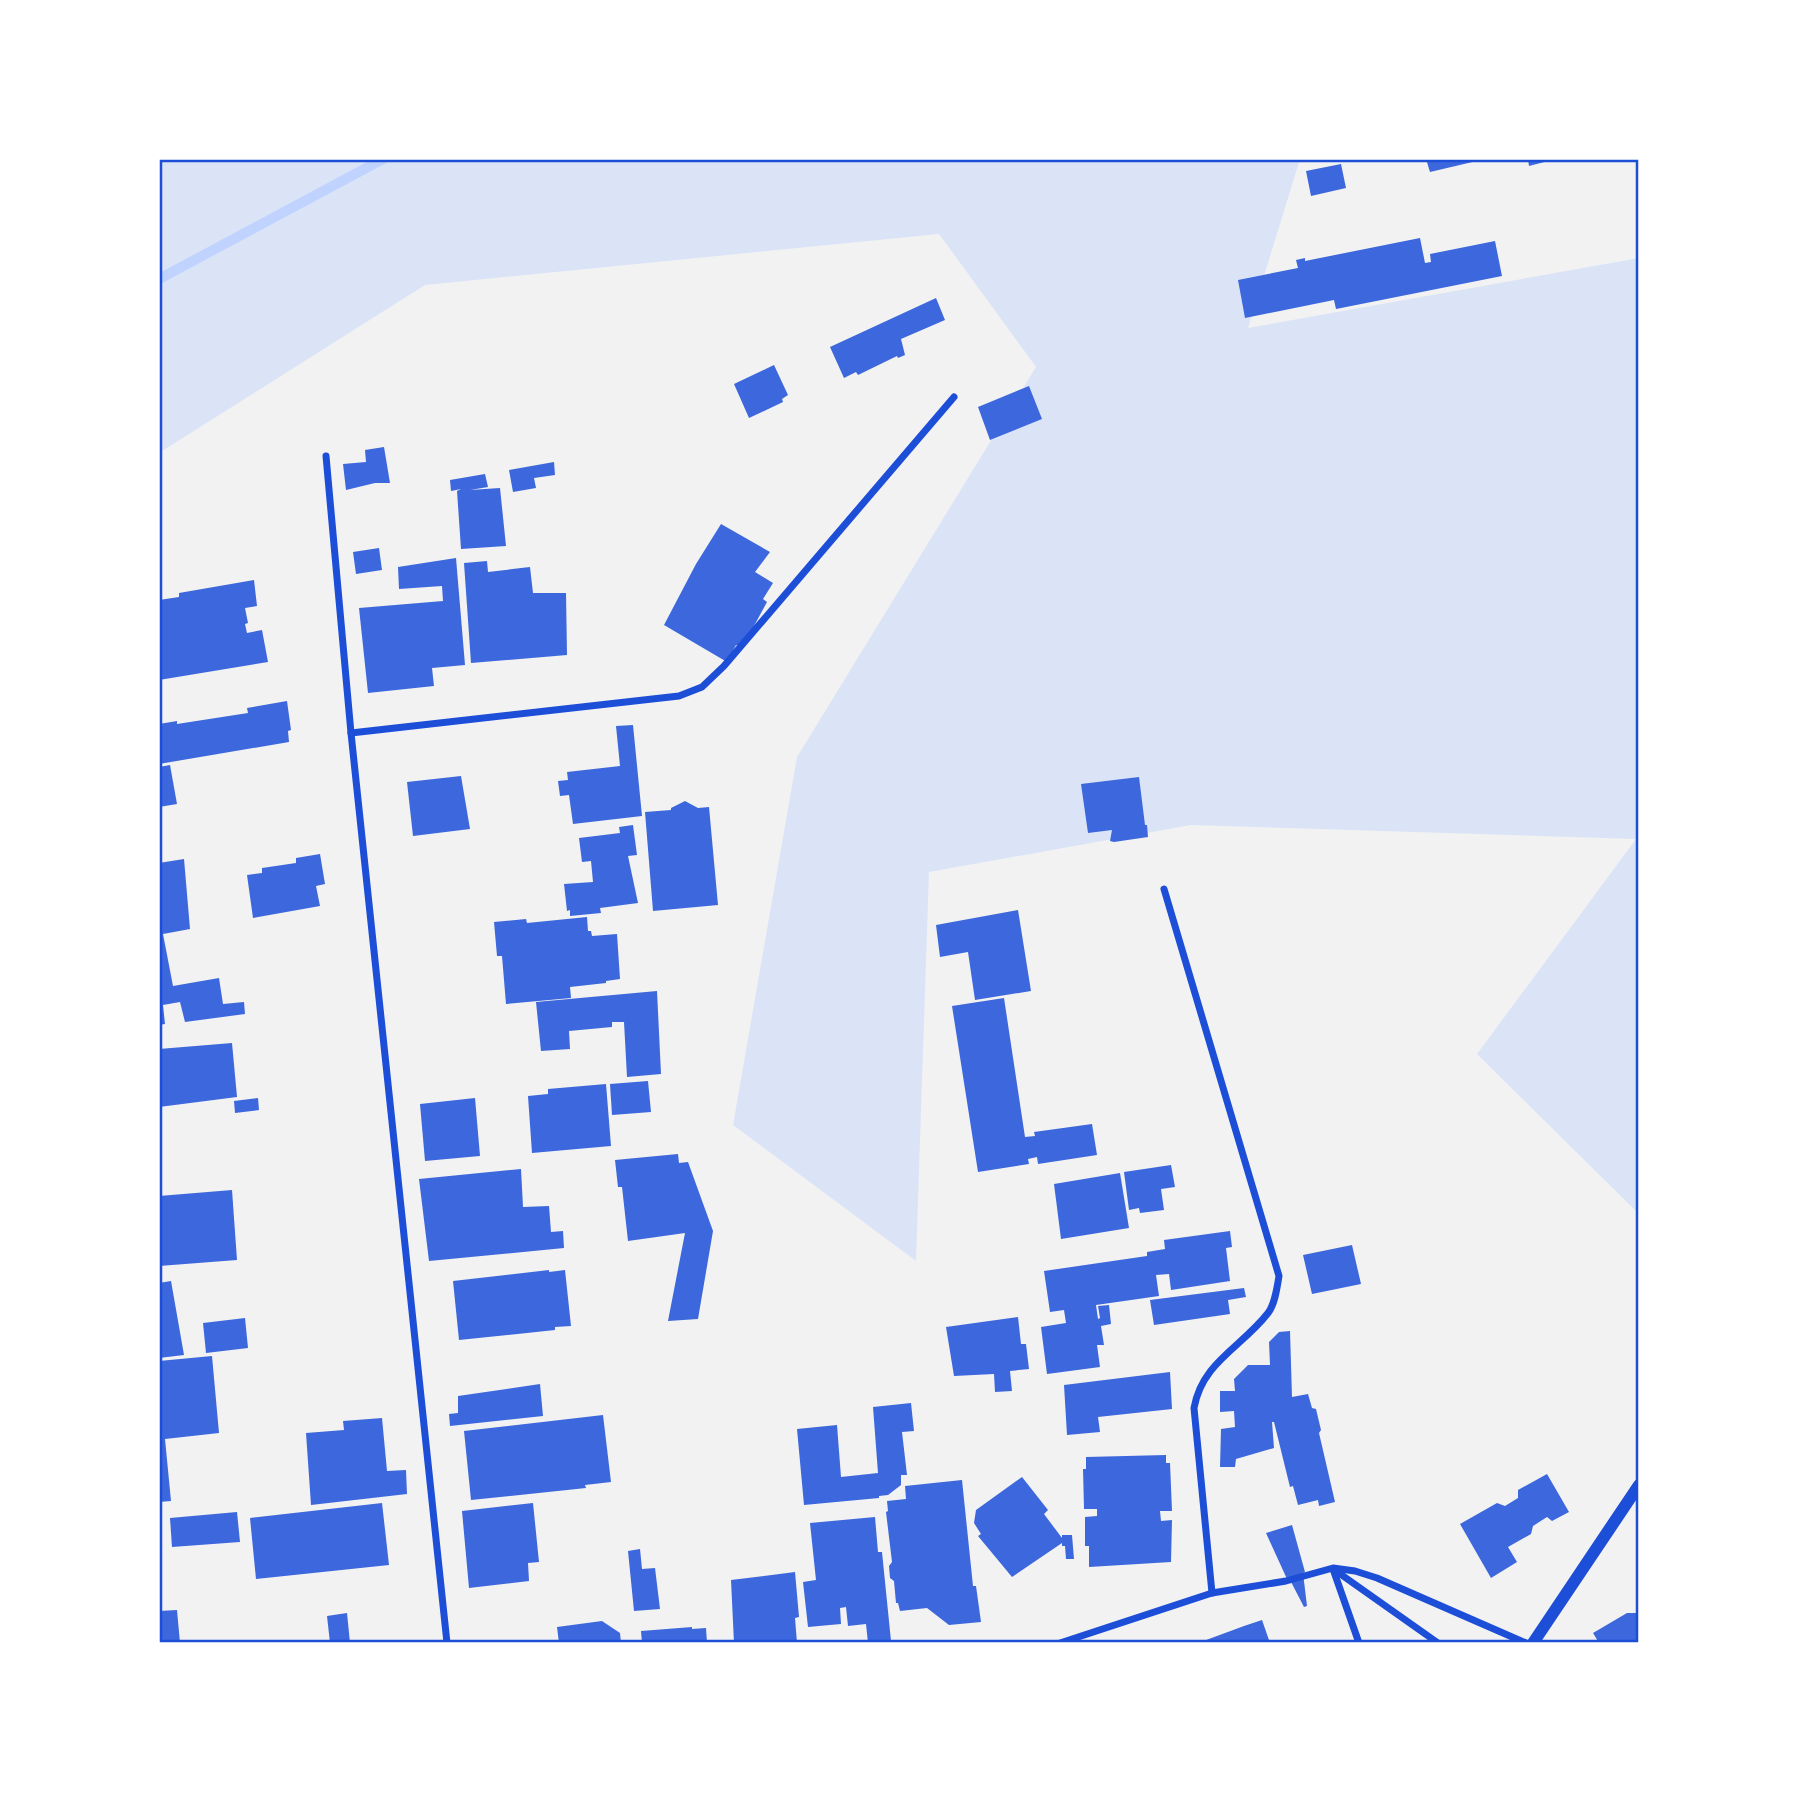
<svg xmlns="http://www.w3.org/2000/svg" width="1798" height="1802" viewBox="0 0 1798 1802" font-family="'Exo 2',sans-serif">
<style>
.green{fill:#dbe4f7}
.lines{fill:none;stroke-linecap:round;stroke-linejoin:round}
.stream{stroke:#bfd3fe;stroke-width:10}
.building{fill:#3d67dc}
.minor{stroke:#1d4ed8;stroke-width:7}
.tertiary{stroke:#1d4ed8;stroke-width:12}
.neatline{fill:none;stroke:#1d4ed8;stroke-width:2.5}
</style>
<rect width="100%" height="100%" fill="#f2f2f2"/>
<path class="green" d="M159,159H1300L1248,328L1639,258V1214L1477,1054L1636,839L1191,825L929,872L916,1261L733,1125L797,757L1036,367L939,234L425,285L159,453Z"/>
<g class="lines">
<path class="stream" d="M159,279L383,159"/>
</g>
<g class="building">
<path d="M1426,159H1481V160L1430,172Z"/>
<path d="M1528,159H1552V160L1529,166Z"/>
<path d="M1341,164L1346,188L1311,196L1306,171Z"/>
<path d="M1420,238L1425,263L1431,262L1430,254L1495,241L1502,276L1336,309L1334,300L1245,318L1238,280L1298,268L1296,260L1305,258V261Z"/>
<path d="M936,298L945,320L901,339L905,355L898,358L897,356L858,375L856,372L844,378L830,347Z"/>
<path d="M774,365L788,395L782,399L783,402L749,418L734,384Z"/>
<path d="M1029,386L1042,419L990,440L978,407Z"/>
<path d="M384,447L390,483H375L346,490L343,464L366,462L365,450Z"/>
<path d="M554,462L555,475L534,478L536,488L513,492L509,470Z"/>
<path d="M485,474L488,487L470,490L500,488L506,546L461,549L457,491L461,489L451,491L450,480Z"/>
<path d="M721,524L770,552L755,572L773,583L763,599L767,602L742,648L736,645L727,662L664,625L696,564Z"/>
<path d="M379,548L382,570L356,574L353,552Z"/>
<path d="M456,558L465,665L432,668L434,686L368,693L359,608L443,601L442,586L399,589L398,567Z"/>
<path d="M487,561L488,572L530,567L533,593H566L567,655L471,663L464,563Z"/>
<path d="M254,580L257,606L245,608L248,623L245,624L247,633L262,630L268,662L159,680V600L179,597V593Z"/>
<path d="M287,701L291,730L288,731L289,742L159,764V724L177,721V724L248,713L247,708Z"/>
<path d="M633,725L642,816L573,824L569,795L560,796L558,781L568,780L567,772L620,766L616,726Z"/>
<path d="M170,765L177,804L159,807V767Z"/>
<path d="M461,776L470,829L413,836L407,782Z"/>
<path d="M1139,777L1145,825H1147L1148,837L1114,842L1110,841L1112,830L1088,833L1081,784Z"/>
<path d="M685,801L698,808L709,807L718,905L653,911L645,812L671,810V808Z"/>
<path d="M633,825L637,855L628,856L638,903L600,908L601,913L570,916V910L567,911L564,884L593,882L591,861L582,862L579,838L620,833L619,827Z"/>
<path d="M320,854L325,884L316,886L320,906L253,918L247,875L262,873V868L296,863V858Z"/>
<path d="M184,859L190,929L163,934L173,986L219,978L223,1004L244,1002L245,1014L185,1022L180,1002L163,1005L165,1024L159,1025V863Z"/>
<path d="M1018,910L1031,991L975,1000L968,952L940,957L936,925Z"/>
<path d="M587,917L588,931H591L592,936L617,934L620,979L606,981V983L570,987L571,998L506,1004L502,956H497L494,922L526,919L527,923Z"/>
<path d="M657,991L661,1074L627,1077L624,1022H612V1027L569,1031L570,1049L541,1051L536,1002Z"/>
<path d="M1004,998L1025,1137L1035,1136L1034,1132L1092,1124L1097,1155L1038,1164L1037,1157L1028,1159L1029,1164L978,1172L952,1006Z"/>
<path d="M232,1043L237,1097L159,1107V1049Z"/>
<path d="M648,1081L651,1112L612,1115L610,1084Z"/>
<path d="M606,1084L611,1146L532,1153L528,1096L548,1094V1089Z"/>
<path d="M258,1098L259,1110L235,1113L234,1101Z"/>
<path d="M475,1098L480,1156L425,1161L420,1104Z"/>
<path d="M678,1154L679,1163L688,1162L713,1231L698,1319L668,1321L685,1233L628,1241L622,1187H618L615,1160Z"/>
<path d="M1171,1165L1175,1187L1161,1189L1164,1210L1140,1213L1139,1208L1129,1210L1124,1172Z"/>
<path d="M521,1169L523,1207L549,1206L551,1232L563,1231L564,1248L429,1261L419,1179Z"/>
<path d="M1120,1173L1129,1228L1061,1239L1054,1184Z"/>
<path d="M232,1190L237,1260L159,1266V1196Z"/>
<path d="M1230,1231L1232,1247L1226,1248L1230,1281L1171,1290L1169,1274L1156,1275L1159,1296L1096,1305L1098,1319L1100,1318L1098,1306L1109,1305L1111,1324L1101,1326L1104,1345H1097L1100,1367L1047,1374L1041,1327L1066,1323L1064,1310L1050,1312L1044,1271L1147,1256V1252L1165,1249L1164,1240Z"/>
<path d="M1352,1245L1361,1284L1312,1294L1303,1255Z"/>
<path d="M549,1270V1272L565,1270L571,1326L555,1327V1330L459,1340L453,1281Z"/>
<path d="M171,1281L184,1355L159,1358V1283Z"/>
<path d="M1244,1288L1246,1297L1228,1300L1230,1314L1154,1325L1150,1300Z"/>
<path d="M1018,1317L1021,1344H1026L1029,1369L1010,1371L1012,1391L995,1392L994,1374L954,1376L946,1327Z"/>
<path d="M245,1318L248,1348L206,1353L203,1323Z"/>
<path d="M1290,1331L1292,1397L1308,1394L1312,1408L1316,1409L1321,1430L1319,1433L1335,1502L1319,1506L1318,1500L1298,1505L1293,1486L1290,1487L1274,1422H1272L1274,1448L1236,1459L1235,1467H1220L1221,1429L1235,1427L1234,1411L1220,1412V1391H1235L1234,1379L1248,1365H1270L1269,1342L1279,1332Z"/>
<path d="M212,1356L219,1433L165,1439L171,1501L159,1502V1361Z"/>
<path d="M1170,1372L1172,1409L1098,1417L1100,1432L1067,1435L1064,1385Z"/>
<path d="M540,1384L543,1416L450,1426L449,1414L458,1413V1396Z"/>
<path d="M911,1403L914,1431L902,1432L907,1475H901V1485L888,1495L879,1496V1498L804,1505L797,1429L837,1425L841,1477L878,1473L873,1407Z"/>
<path d="M603,1415L611,1482L585,1485L586,1488L471,1500L464,1431Z"/>
<path d="M382,1418L387,1471L406,1470L407,1494L311,1505L306,1433L344,1430L343,1421Z"/>
<path d="M1166,1455V1463H1170L1172,1511H1160L1161,1521L1172,1520L1171,1562L1089,1567V1546H1085V1517L1097,1516V1509H1084L1083,1469H1086V1457Z"/>
<path d="M1547,1474L1569,1512L1552,1521L1547,1517L1533,1526L1531,1534L1508,1547L1517,1562L1491,1578L1460,1524L1497,1503L1505,1506L1518,1498V1490Z"/>
<path d="M1022,1477L1048,1510L1044,1514L1062,1538V1535H1072L1074,1559H1066L1065,1546H1062V1543L1012,1577L978,1536L981,1534L974,1523L976,1510Z"/>
<path d="M962,1480L973,1586H976L981,1622L949,1625L927,1608L900,1611L898,1603H896L894,1581L890,1578L889,1566L892,1562L886,1512L888,1511L887,1501L906,1499L905,1486Z"/>
<path d="M382,1503L389,1565L256,1579L250,1518Z"/>
<path d="M533,1503L539,1562L528,1563L529,1581L469,1588L462,1511Z"/>
<path d="M237,1512L240,1542L172,1547L170,1518Z"/>
<path d="M875,1517L878,1552H882L891,1641L868,1643L866,1624L848,1626L846,1607L840,1608L841,1624L808,1627L803,1582L816,1580L810,1523Z"/>
<path d="M1292,1525L1305,1572L1303,1573L1307,1606L1304,1607L1289,1578L1287,1579L1266,1533Z"/>
<path d="M640,1549L642,1569L655,1568L660,1609L634,1611L628,1551Z"/>
<path d="M795,1572L799,1617L795,1618L797,1643H734L731,1580Z"/>
<path d="M177,1610L180,1643H161L159,1611Z"/>
<path d="M347,1613L350,1643H330L327,1616Z"/>
<path d="M1627,1613H1639V1643H1599L1593,1633Z"/>
<path d="M1262,1620L1270,1643H1198L1244,1626Z"/>
<path d="M602,1621L620,1633L621,1643H559L557,1627Z"/>
<path d="M692,1627V1629L706,1628L707,1643H642L641,1631Z"/>
</g>
<g class="lines">
<g class="minor">
<path d="M326,456L351,733L447,1643"/>
<path d="M351,733L679,696L702,687L724,666L954,397"/>
<path d="M1164,889L1279,1276C1277,1288 1275,1304 1268,1313C1242,1347 1202,1362 1194,1408L1212,1593"/>
<path d="M1333,1569L1359,1643"/>
<path d="M1336,1571L1438,1643"/>
<path d="M1060,1643L1212,1593L1286,1581L1333,1568L1355,1571L1377,1578L1526,1643"/>
</g>
<path class="tertiary" d="M1533,1643L1639,1485"/>
</g>
<rect width="1798" height="1802" fill="none" stroke="#ffffff" stroke-width="322"/>
<rect x="161" y="161" width="1476" height="1480" class="neatline"/>
</svg>
